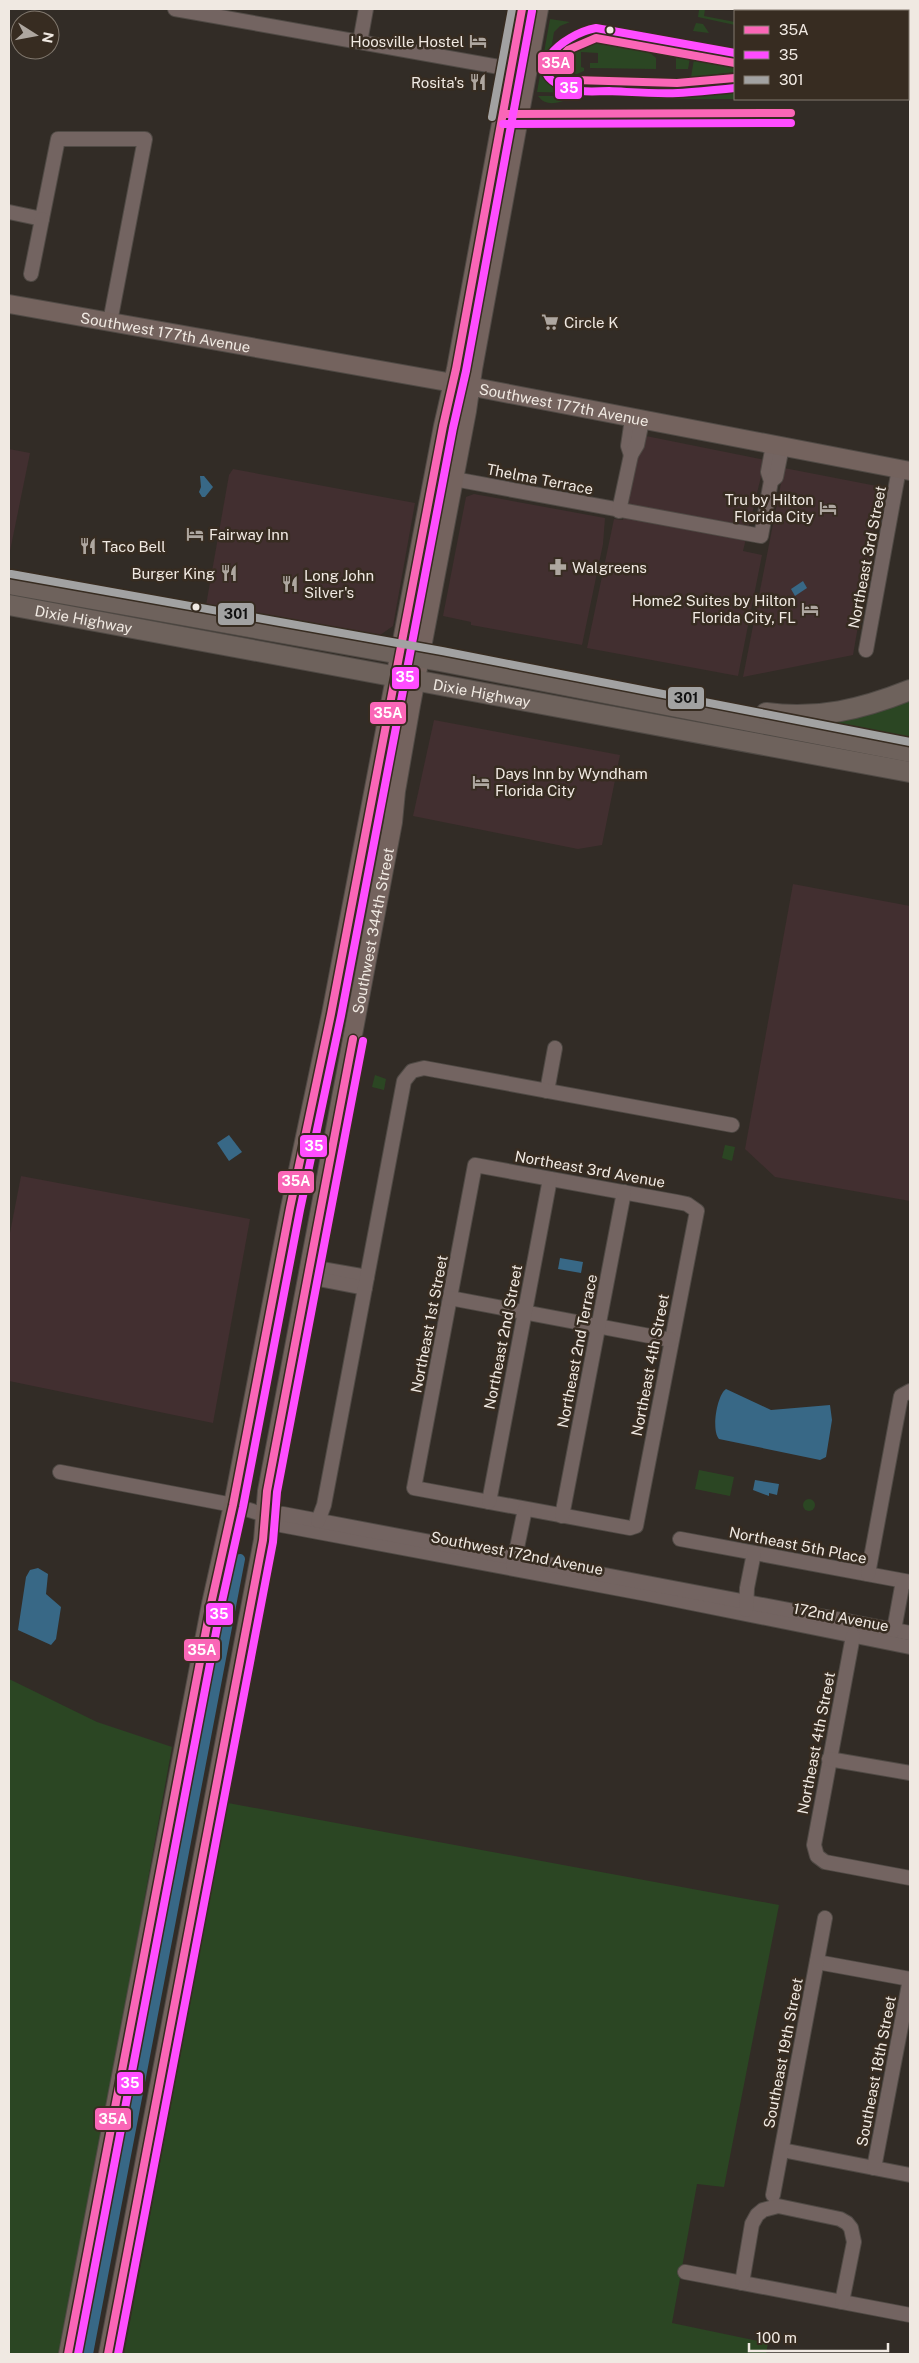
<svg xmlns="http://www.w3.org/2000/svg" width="919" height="2363" viewBox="0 0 919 2363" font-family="'Public Sans',sans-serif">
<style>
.commercial{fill:#422f30}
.green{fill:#2b4623}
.water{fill:#386886}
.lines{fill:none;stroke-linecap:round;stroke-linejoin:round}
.canal{stroke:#386886;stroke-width:10}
.minor-casing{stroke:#504a45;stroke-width:16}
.major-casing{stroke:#504a45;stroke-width:20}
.highway-casing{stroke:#504a45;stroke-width:22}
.minor{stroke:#736461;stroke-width:14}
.major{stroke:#74635e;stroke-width:18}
.highway{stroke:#6e625c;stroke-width:20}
.bus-1-casing{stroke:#372c21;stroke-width:11}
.bus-2-casing{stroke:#372c21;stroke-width:11}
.bus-3-casing{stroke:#372c21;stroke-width:11}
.bus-1{stroke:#fa66b7;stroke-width:8}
.bus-2{stroke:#ff4dff;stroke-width:8}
.bus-3{stroke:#a2a2a2;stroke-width:8}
.bus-dot{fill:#f0e9e2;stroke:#372c21;stroke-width:2}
.labels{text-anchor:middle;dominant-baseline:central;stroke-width:5;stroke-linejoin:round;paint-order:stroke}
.poi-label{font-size:15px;fill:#f0e9e2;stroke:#372c21;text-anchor:start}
.street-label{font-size:15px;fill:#f0e9e2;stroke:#372c21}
.line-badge{stroke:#372c21;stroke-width:2}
.badge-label{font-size:14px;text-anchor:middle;font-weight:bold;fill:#fff}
.pale-badge-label{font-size:14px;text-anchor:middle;font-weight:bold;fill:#111}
</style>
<rect width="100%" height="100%" fill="#322c26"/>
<g class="commercial">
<path d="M641,435L765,460L743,551L762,555L738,676L587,648L614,519L623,520Z"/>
<path d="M9,449L30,453L9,556Z"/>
<path d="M784,468L882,487L853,655L743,677Z"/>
<path d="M233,469L415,503L393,626L373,640L205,611L229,475Z"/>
<path d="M474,494L605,518L603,544L582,645L471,625V622L443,616L466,497Z"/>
<path d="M434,720L620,755L602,845L578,849L413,816Z"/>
<path d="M793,884L910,906V1201L775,1177L745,1149Z"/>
<path d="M21,1176L250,1219L213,1423L9,1381V1238Z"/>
</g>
<g class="green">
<path d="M705,9L704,16L735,22V25L698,17L699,10Z"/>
<path d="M550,19L570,22L560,26L554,32L548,68L554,81L562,86H607L625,88L623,94L537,92Z"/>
<path d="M696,23L703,24L709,33L693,31Z"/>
<path d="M590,42L649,52L656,58V69L590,68V63H598V53L581,52V67L584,68V71L577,74L568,73L564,65C563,50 579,45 590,42Z"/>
<path d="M676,56L690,58L688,69H676Z"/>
<path d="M694,59L735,67V72L691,77Z"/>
<path d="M735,90V99H752H655L629,95H686Z"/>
<path d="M538,96H570V99C559,102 547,108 538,96Z"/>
<path d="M910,694V744L807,727Z"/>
<path d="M375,1075L386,1079L384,1090L372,1087Z"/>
<path d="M725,1145L735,1147L732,1161L722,1158Z"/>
<path d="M699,1470L734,1477L730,1496L695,1489Z"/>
<circle cx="809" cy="1505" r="6"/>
<path d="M9,1679L97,1722L172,1747L62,2354H9Z"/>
<path d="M228,1803L779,1905L724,2187L697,2184L672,2323L768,2343L766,2354H124Z"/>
</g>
<g class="water">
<path d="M200,476H204L213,487L205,497H202L199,492L201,487Z"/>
<path d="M803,581L807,588L795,596L791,589Z"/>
<path d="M229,1135L242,1152L229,1161L217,1143Z"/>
<path d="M560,1258L583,1262L581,1273L558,1269Z"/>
<path d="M726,1389L771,1410L830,1405L832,1420L826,1457L820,1460L719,1439C711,1430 717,1395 726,1389Z"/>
<path d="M755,1480L779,1484L777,1495L769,1493V1496L753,1490Z"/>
<path d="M38,1568L48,1574L46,1594L61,1607L56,1639L51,1645L18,1630L26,1577L30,1570Z"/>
</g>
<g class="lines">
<path class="canal" d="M88,2354L240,1559"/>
<g class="minor-casing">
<g id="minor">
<path d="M175,9L511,69"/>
<path d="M853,11L854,9"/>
<path d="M360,42L366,9"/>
<path d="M908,78H910"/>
<path d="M9,212L42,219L58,139H145L110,322"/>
<path d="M31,274L42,219"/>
<path d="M631,455L628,446L632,419"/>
<path d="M454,479L761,536L771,481L768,472L773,445"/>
<path d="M771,481L776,477L782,447"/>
<path d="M619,511L631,455L637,445L642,421"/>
<path d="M866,650L899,469"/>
<path d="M547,1091L555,1048"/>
<path d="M475,1165L677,1202L687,1204L697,1211L636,1526L630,1528L414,1488Z"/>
<path d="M310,1267L367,1277"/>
<path d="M308,1277L365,1288"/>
<path d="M450,1298L671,1340"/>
<path d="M60,1472L233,1505L265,1515L281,1525L647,1594L910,1647"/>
<path d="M489,1502L550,1179"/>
<path d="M265,1515L283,1514L910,1633"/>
<path d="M562,1516L624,1192"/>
<path d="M318,1521L324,1505L404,1081L412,1071L424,1068L732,1125"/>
<path d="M680,1539L910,1582"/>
<path d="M513,1567L525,1509"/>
<path d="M868,1574L901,1396L910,1391"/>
<path d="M746,1610L747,1588L754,1553"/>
<path d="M894,1630L903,1581"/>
<path d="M853,1636L814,1845L817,1856L825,1862L910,1878"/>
<path d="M829,1759L910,1773"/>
<path d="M817,1962L910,1979"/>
<path d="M782,2150L910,2175"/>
<path d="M874,2168L910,1979"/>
<path d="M773,2195L825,1918"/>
<path d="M685,2272L910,2315"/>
<path d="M742,2283L752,2224L757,2215L763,2210L778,2206L840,2219L847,2223L851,2228L854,2242L842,2302"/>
</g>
</g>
<g class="major-casing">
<g id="major">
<path id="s1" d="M9,304L453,383L910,471"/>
<path d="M68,2354L211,1604L233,1505L290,1208L331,1014L443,426L456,369L522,9"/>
<path id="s2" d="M108,2354L263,1540L267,1491L393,822L396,791L411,705L467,411L473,369L539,9"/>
</g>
</g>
<g class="highway-casing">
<g id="highway">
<path d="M9,584L440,661L910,752"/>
<path id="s3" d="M9,605L910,772"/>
<path d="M766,713C818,720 862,709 910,690"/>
</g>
</g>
<use href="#minor" class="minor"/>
<use href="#major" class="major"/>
<use href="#highway" class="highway"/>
<g class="bus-1-casing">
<g id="bus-1">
<path d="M735,63L596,38L568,50L556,63V69L562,75L574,80L677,83L735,78"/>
<path d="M503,114L791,113"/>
<path d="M68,2354L211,1604L233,1505L290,1208L331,1014L443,426L456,369L522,9"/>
<path d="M108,2354L263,1540L267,1491L353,1039"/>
</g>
</g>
<g class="bus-2-casing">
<g id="bus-2">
<path d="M735,53L596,28C563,34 515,74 571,89C582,93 597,91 609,91C632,92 655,94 678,93C697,92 716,90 735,88"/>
<path d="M503,124L791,123"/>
<path d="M78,2354L221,1606L243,1507L300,1210L341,1016L453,428L466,371L532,11"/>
<path d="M118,2354L273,1542L277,1492L363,1041"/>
</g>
</g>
<g class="bus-3-casing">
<g id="bus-3">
<path d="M492,117L512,9"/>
<path d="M11,574L442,651L910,742"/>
</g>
</g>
<use href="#bus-1" class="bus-1"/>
<use href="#bus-2" class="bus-2"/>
<use href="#bus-3" class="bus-3"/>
</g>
<defs>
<g id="hotel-bare" transform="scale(1.35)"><path d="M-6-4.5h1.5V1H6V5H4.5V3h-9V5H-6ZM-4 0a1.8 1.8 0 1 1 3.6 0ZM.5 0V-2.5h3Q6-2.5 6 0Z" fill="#aea7a0" stroke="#372c21" stroke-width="2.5" paint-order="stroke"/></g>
<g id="restaurant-bare" transform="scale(1.35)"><path d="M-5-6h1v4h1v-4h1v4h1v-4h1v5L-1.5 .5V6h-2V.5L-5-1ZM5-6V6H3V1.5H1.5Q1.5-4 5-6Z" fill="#aea7a0" stroke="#372c21" stroke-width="2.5" paint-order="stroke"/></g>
<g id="supermarket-bare" transform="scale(1.35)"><path d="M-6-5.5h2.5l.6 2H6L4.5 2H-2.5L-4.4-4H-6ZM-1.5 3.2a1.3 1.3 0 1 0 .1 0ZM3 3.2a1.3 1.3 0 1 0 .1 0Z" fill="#aea7a0" stroke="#372c21" stroke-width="2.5" paint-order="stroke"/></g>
<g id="pharmacy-bare" transform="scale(1.35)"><path d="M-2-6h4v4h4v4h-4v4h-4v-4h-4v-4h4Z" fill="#aea7a0" stroke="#372c21" stroke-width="2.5" paint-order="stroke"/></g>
</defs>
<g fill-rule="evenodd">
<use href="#hotel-bare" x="478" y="41"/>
<use href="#restaurant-bare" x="478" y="82"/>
<use href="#supermarket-bare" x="550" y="322"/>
<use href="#hotel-bare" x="828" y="508"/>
<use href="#hotel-bare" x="195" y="534"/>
<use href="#restaurant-bare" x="88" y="546"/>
<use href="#pharmacy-bare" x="558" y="567"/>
<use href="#restaurant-bare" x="229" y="573"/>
<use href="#restaurant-bare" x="290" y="584"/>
<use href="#hotel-bare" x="810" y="609"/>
<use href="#hotel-bare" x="481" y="782"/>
</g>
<g class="bus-dot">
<circle cx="610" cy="30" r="4.5"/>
<circle cx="196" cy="607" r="4.5"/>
</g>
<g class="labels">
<g class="poi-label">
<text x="464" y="41" text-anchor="end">Hoosville Hostel</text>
<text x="464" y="82" text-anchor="end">Rosita's</text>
<text x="564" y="322">Circle K</text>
<text x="814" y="499" text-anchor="end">Tru by Hilton<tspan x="814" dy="17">Florida City</tspan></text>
<text x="209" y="534">Fairway Inn</text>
<text x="102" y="546">Taco Bell</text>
<text x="572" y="567">Walgreens</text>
<text x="215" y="573" text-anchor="end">Burger King</text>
<text x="304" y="575">Long John<tspan x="304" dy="17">Silver's</tspan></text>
<text x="796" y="600" text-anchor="end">Home2 Suites by Hilton<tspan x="796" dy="17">Florida City, FL</tspan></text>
<text x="495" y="773">Days Inn by Wyndham<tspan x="495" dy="17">Florida City</tspan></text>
</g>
<g class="street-label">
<text stroke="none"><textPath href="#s1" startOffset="159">Southwest 177th Avenue</textPath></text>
<text stroke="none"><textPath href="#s1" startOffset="564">Southwest 177th Avenue</textPath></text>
<text transform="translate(540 479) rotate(11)">Thelma Terrace</text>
<text transform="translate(867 557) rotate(-79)">Northeast 3rd Street</text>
<text stroke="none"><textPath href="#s3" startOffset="76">Dixie Highway</textPath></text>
<text stroke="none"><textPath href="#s3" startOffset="481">Dixie Highway</textPath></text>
<text stroke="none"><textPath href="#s2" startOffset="1448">Southwest 344th Street</textPath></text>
<text transform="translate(590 1169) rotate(10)">Northeast 3rd Avenue</text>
<text transform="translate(429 1324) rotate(-79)">Northeast 1st Street</text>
<text transform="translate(503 1337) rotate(-79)">Northeast 2nd Street</text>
<text transform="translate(577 1351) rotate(-79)">Northeast 2nd Terrace</text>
<text transform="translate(650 1365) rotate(-79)">Northeast 4th Street</text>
<text transform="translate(798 1545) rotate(11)">Northeast 5th Place</text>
<text transform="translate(517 1553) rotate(11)">Southwest 172nd Avenue</text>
<text transform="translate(841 1617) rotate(11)">172nd Avenue</text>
<text transform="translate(816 1743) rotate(-79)">Northeast 4th Street</text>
<text transform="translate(783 2053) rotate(-79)">Southeast 19th Street</text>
<text transform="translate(876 2071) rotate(-79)">Southeast 18th Street</text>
</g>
</g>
<g class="line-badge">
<rect x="537" y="51" width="38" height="24" rx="5" fill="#fa66b7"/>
<rect x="554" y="76" width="29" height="24" rx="5" fill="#ff4dff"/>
<rect x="217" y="602" width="38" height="24" rx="5" fill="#a2a2a2"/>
<rect x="391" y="666" width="29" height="24" rx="5" fill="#ff4dff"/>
<rect x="667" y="686" width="38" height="24" rx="5" fill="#a2a2a2"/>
<rect x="369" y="701" width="38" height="24" rx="5" fill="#fa66b7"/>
<rect x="299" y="1134" width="29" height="24" rx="5" fill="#ff4dff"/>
<rect x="277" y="1170" width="38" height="24" rx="5" fill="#fa66b7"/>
<rect x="205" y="1602" width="29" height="24" rx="5" fill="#ff4dff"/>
<rect x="183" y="1638" width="38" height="24" rx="5" fill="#fa66b7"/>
<rect x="116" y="2071" width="28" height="24" rx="5" fill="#ff4dff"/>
<rect x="94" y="2107" width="38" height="24" rx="5" fill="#fa66b7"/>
</g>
<g class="badge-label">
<text x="556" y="68">35A</text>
<text x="569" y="93">35</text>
<text x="405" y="682">35</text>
<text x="388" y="718">35A</text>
<text x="314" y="1151">35</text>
<text x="296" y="1186">35A</text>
<text x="219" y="1619">35</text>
<text x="202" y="1655">35A</text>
<text x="130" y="2088">35</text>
<text x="113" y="2124">35A</text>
</g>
<g class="pale-badge-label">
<text x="236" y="619">301</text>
<text x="686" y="703">301</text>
</g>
<rect width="919" height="2363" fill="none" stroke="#f0e9e2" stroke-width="20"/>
<rect x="734" y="10" width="175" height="90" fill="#372c21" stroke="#81786e"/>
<rect x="744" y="26" width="25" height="8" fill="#fa66b7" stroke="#81786e"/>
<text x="779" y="35" font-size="15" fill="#f0e9e2">35A</text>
<rect x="744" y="51" width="25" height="8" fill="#ff4dff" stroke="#81786e"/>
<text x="779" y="60" font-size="15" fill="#f0e9e2">35</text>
<rect x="744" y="76" width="25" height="8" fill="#a2a2a2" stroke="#81786e"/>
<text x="779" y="85" font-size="15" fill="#f0e9e2">301</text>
<g transform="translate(35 35) rotate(101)"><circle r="24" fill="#372c21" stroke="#81786e"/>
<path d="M0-4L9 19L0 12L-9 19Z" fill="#aea7a0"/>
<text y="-8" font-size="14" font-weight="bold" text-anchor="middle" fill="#f0e9e2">N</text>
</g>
<path d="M749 2343v8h139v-8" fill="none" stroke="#f0e9e2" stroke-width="2.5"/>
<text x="756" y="2343" font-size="15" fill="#f0e9e2" stroke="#372c21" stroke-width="4" paint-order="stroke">100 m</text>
</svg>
